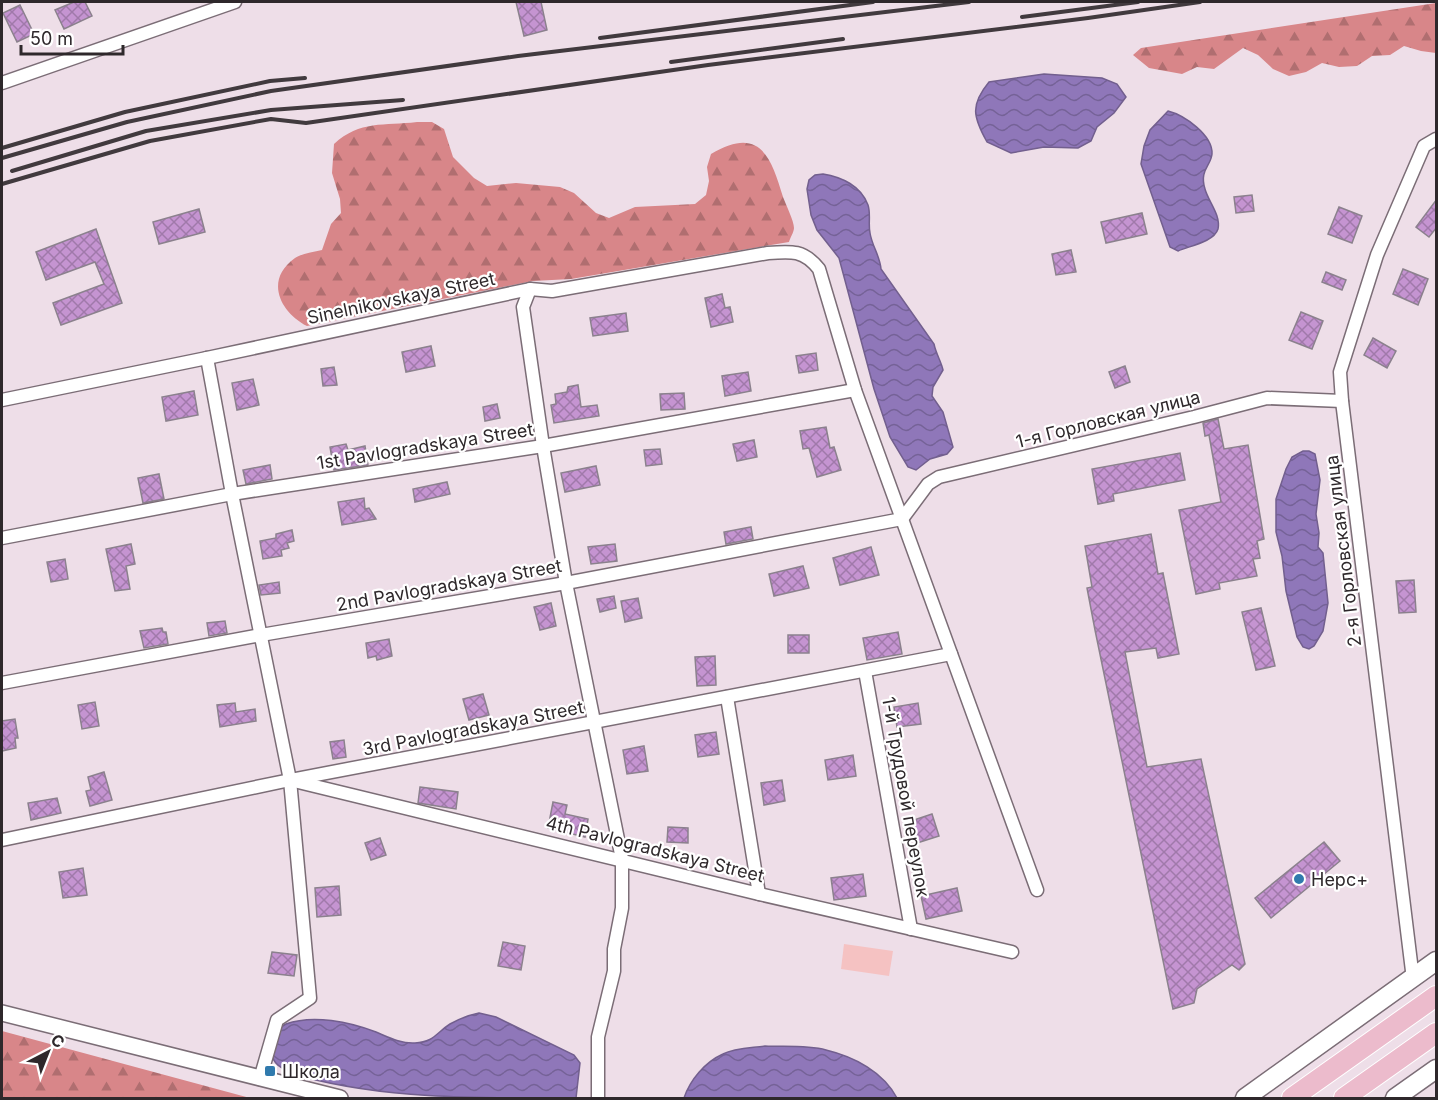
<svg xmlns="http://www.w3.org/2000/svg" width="1438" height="1100" viewBox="0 0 1438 1100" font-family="Inter,sans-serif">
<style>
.grass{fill:#f5c2c2}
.forest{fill:url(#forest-firs)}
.water{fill:url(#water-waves);stroke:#725f8e;stroke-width:1.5}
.building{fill:url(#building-cross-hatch);stroke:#8b818d;stroke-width:1.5}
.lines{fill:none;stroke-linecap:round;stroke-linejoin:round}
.minor-casing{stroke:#7b6d76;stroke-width:15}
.tertiary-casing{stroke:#7b6d76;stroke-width:18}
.secondary-casing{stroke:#7b6d76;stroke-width:21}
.primary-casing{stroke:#fff;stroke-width:22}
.minor{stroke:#fff;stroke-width:12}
.tertiary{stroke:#fff;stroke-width:15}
.secondary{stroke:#fff;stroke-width:18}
.primary{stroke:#ecbbcc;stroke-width:20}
.rail{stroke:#413a3e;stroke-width:4}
.poi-dot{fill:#307aad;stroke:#fff;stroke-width:2}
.labels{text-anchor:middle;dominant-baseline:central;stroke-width:4.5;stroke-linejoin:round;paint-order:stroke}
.street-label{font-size:18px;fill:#2e282b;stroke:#fff}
.poi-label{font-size:18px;fill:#2e282b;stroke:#fff;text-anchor:start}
</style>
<defs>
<pattern id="forest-firs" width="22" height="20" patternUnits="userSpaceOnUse" patternTransform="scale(1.5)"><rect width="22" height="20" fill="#d88689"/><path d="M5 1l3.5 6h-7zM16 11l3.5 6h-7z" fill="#b06e70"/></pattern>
<pattern id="water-waves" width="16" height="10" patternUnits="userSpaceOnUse" patternTransform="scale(1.5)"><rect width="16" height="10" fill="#8f77b9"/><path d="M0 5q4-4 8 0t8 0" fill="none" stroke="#756297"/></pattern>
<pattern id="building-cross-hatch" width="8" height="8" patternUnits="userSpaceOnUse" patternTransform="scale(1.5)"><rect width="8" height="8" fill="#c594d1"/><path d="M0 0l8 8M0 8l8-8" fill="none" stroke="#a079aa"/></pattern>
</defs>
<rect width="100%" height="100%" fill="#eedee8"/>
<path class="grass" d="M844,944L893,951L889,976L841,969Z"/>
<g class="forest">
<path d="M1436,3V53L1421,51L1404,46L1390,55L1372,56L1357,66L1339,67L1322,63L1306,72L1289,76L1273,69L1258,55L1243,48L1214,69L1197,67L1182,74L1149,68L1133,55L1141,48Z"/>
<path d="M417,122H432L444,129L453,157L474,178L487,186L516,183L560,187L574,193L596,213L609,218L635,207L695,204L706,195L709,181L707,167L711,154C760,125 771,157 783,197C786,205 794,221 794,228C794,232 790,238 789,242L571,279L533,281L307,326C280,312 264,280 295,258C303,253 313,252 322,250L331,224L341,213L340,199L332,173L334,144C360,120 384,126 417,122Z"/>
<path d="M2,1031L250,1098H2Z"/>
</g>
<g class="water">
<path d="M1044,74L1102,78L1117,84L1126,97L1114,113L1097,127L1091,141L1078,148L1044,147L1011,153L987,142C973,117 970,105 989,82Z"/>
<path d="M1168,111C1184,115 1213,135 1212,154C1211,166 1199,170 1205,189C1208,201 1221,215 1218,229C1214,242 1189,246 1178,251L1170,247L1141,164L1144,146L1150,130Z"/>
<path d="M823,174C842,177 861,186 868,205C871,214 868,224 870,233C872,246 880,256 881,269L934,344C936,354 941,361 943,370L933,387L932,396L943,412L953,447L947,454L930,459L916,470L908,467L890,437L874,389L839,258L817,230L811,215L807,189L809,180L815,175Z"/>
<path d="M1303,451H1309L1315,454L1320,480L1316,514L1319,533L1318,547L1323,553L1328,603L1323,631L1314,646L1309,649L1303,647L1297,637L1286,591L1282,556L1276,532V499L1286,469L1292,457Z"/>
<path d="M479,1013L496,1017L574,1055L580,1063L576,1098C486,1098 390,1100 304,1077C289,1071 267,1067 273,1046C276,1037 277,1028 286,1024C313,1014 350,1022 376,1032C388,1037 401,1044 415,1043C434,1042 436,1033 450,1024C459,1019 469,1015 479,1013Z"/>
<path d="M765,1046C784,1047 807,1045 826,1050C855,1057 883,1072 897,1098H684C690,1080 705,1062 723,1054C735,1048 752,1048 765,1046Z"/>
</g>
<g class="building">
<path d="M74,2H85L92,16L64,29L55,10Z"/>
<path d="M516,2H541L547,30L524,36Z"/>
<path d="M20,5L34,34L17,42L3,13Z"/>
<path d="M1252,195L1254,211L1236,213L1234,197Z"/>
<path d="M1437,199V227L1429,237L1416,227Z"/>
<path d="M1339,207L1362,216L1352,243L1328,234Z"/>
<path d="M199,209L205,232L159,244L153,222Z"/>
<path d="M1142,213L1147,234L1106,243L1101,222Z"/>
<path d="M96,229L122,303L61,325L53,303L104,284L95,262L46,280L36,252Z"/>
<path d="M1071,250L1076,272L1056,275L1052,254Z"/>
<path d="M1403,269L1428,279L1418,305L1393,294Z"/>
<path d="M1326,272L1346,280L1342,290L1322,282Z"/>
<path d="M722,294L725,308L730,307L733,322L711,327L705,298Z"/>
<path d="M1301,312L1323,321L1312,349L1289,340Z"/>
<path d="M626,313L628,331L593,336L590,318Z"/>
<path d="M1373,338L1396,351L1387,368L1364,355Z"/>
<path d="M431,346L435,366L406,372L402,352Z"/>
<path d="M816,353L818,370L799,373L796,356Z"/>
<path d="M1125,366L1130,382L1115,388L1109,372Z"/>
<path d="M334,367L337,385L323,386L321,369Z"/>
<path d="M748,372L751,391L725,396L722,376Z"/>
<path d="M253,379L259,405L237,410L232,383Z"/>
<path d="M578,385L581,407L597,405L599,416L554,423L551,405L556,404L555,394L567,392L568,387Z"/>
<path d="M194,391L198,415L166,421L162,397Z"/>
<path d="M684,393L685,409L661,410L660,394Z"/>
<path d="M497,404L500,418L485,421L483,407Z"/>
<path d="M1218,419L1224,449L1248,445L1264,539L1257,541L1260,558L1253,559L1257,576L1219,583L1220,589L1196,594L1179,510L1221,502L1209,435L1205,436L1203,423Z"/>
<path d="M826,427L830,448L834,447L841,470L817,477L809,448L803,449L800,431Z"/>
<path d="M754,440L757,457L737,461L733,444Z"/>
<path d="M346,444L348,450L365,446L368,465L334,470L330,447Z"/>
<path d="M660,449L662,464L646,466L644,450Z"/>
<path d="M1180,453L1185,480L1113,494L1114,501L1098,504L1092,469Z"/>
<path d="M270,465L272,479L246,484L243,470Z"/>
<path d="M596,466L600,485L565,492L561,473Z"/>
<path d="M159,474L164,499L143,503L138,478Z"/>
<path d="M447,482L450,494L415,502L413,489Z"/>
<path d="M364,498L365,509L369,508L376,519L342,525L338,502Z"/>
<path d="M751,527L753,539L726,544L724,532Z"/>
<path d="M292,530L294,541L287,543L289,548L281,550L282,556L263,559L260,541L276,538V534Z"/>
<path d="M1151,534L1158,574L1163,573L1179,654L1158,658L1156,648L1125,652L1147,767L1201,759L1245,964L1239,970L1232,965L1197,989L1194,1003L1173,1009L1095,630L1087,588L1092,587L1085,546Z"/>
<path d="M131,544L135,564L126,566L130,589L115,591L106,549Z"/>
<path d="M615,544L617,561L591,564L588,547Z"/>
<path d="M871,547L879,575L840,585L833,558Z"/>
<path d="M65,559L68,579L51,582L47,562Z"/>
<path d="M803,566L809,588L774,596L769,574Z"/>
<path d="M1414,580L1416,612L1399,613L1396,581Z"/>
<path d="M279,582L280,593L261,595L259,585Z"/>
<path d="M614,596L616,608L600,612L597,599Z"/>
<path d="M638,598L642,618L625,622L621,601Z"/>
<path d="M551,603L556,626L540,630L534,607Z"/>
<path d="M1261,608L1275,666L1256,670L1242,612Z"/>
<path d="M225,621L227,633L209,636L207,623Z"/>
<path d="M162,628L163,632H166L168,644L144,648L140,631Z"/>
<path d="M898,632L902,654L867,660L863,638Z"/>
<rect x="788" y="635" width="21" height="18"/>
<path d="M389,639L392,656L377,660L376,656L368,658L366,643Z"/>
<path d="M715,656L716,685L697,686L695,657Z"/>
<path d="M483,694L489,715L469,720L463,699Z"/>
<path d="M95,702L99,726L82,729L78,705Z"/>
<path d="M235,703L236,712L255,709L256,721L220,727L217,705Z"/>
<path d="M918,703L921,724L897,727L894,707Z"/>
<path d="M15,719L18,738H15L16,748L2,751V721Z"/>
<path d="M716,732L719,754L698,757L695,735Z"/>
<path d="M344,740L346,757L333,759L330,742Z"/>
<path d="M644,746L648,771L627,774L623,750Z"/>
<path d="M853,755L856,776L828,780L825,760Z"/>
<path d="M104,772L112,800L90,806L86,791L91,790L88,777Z"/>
<path d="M782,780L785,801L764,805L761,783Z"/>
<path d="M420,787L458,792L456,809L418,803Z"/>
<path d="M57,798L61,813L31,820L28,803Z"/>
<path d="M553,802L567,805L565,814L588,819L585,837L548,828Z"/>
<path d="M932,814L939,836L917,843L911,821Z"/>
<path d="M668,827L688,828V843L667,842Z"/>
<path d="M380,838L386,855L371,860L365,843Z"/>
<path d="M1324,842L1340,861L1271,918L1255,898Z"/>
<path d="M83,868L87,895L63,898L59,872Z"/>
<path d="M863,874L866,896L834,900L831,878Z"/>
<path d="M339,886L341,915L317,917L315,888Z"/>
<path d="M957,888L962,911L926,919L921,896Z"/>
<path d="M503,942L525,946L521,970L498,966Z"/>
<path d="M272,952L297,955L294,976L268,973Z"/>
</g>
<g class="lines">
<g class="minor-casing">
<g id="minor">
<path d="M2,83L235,2"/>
<path d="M530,289L523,307L543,446L566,583L622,859V908L614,949V971L598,1037V1098"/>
<path d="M207,358L232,494L290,780L310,998L277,1020L260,1079"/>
<path d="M2,400L207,358L530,289L552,291L768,253C792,251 804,250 819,269L855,390L1037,890"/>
<path d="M2,538L232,494L543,446L855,390"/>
<path d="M865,671L911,929"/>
<path d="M2,683L261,635L566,583L902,519L928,484L939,477L1194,417L1267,398L1342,401"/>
<path d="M727,697L759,894"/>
<path d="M294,781L759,894L1012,952"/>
<path d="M2,840L290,780L951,654"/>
<path d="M1413,979L1342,401L1340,372L1377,255L1424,146L1436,139"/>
</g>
</g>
<g class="tertiary-casing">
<path id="tertiary" d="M2,1013L340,1098"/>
</g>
<g class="secondary-casing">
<g id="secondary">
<path d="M1245,1098L1436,961"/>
<path d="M1395,1098L1436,1069"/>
</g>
</g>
<g class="primary-casing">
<g id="primary">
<path d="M1292,1098L1436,996"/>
<path d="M1344,1098L1436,1033"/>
</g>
</g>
<use href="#minor" class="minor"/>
<use href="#tertiary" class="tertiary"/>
<use href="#secondary" class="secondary"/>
<use href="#primary" class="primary"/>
<g class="rail">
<path d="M1022,17L1138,2"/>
<path d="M600,38L873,2"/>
<path d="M671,62L843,39"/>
<path d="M2,148L125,112L270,81L305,78"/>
<path d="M2,158L127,122L271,91L518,56L969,2"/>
<path d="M12,171L146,131L271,110L403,100"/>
<path d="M2,184L150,141L271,119L306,123L708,65L1088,18L1200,2"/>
</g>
</g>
<g class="poi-dot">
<circle cx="1299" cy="879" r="6"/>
<rect x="264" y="1065" width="12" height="12" rx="3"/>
</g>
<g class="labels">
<g class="street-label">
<text transform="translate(401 298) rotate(-12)">Sinelnikovskaya Street</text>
<text transform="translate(1108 419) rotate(-14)">1-я Горловская улица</text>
<text transform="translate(425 446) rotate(-9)">1st Pavlogradskaya Street</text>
<text transform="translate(1343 551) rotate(-97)">2-я Горловская улица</text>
<text transform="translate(449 585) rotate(-10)">2nd Pavlogradskaya Street</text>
<text transform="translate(473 728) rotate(-11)">3rd Pavlogradskaya Street</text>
<text transform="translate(906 797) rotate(80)">1-й Трудовой переулок</text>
<text transform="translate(655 849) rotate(14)">4th Pavlogradskaya Street</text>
</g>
<g class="poi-label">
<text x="1311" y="879">Нерс+</text>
<text x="282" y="1071">Школа</text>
</g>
</g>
<rect width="1438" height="1100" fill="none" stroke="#2e282b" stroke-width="6"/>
<g transform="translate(48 1052) rotate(42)" stroke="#ffffff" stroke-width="4.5" paint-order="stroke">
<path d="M0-4.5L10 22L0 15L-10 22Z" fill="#2e282b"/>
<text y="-9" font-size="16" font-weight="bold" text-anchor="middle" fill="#2e282b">С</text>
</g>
<path d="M21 45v9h102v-9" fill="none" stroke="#2e282b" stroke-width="3"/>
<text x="30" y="45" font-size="18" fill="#2e282b" stroke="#ffffff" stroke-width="4.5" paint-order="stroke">50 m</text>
</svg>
